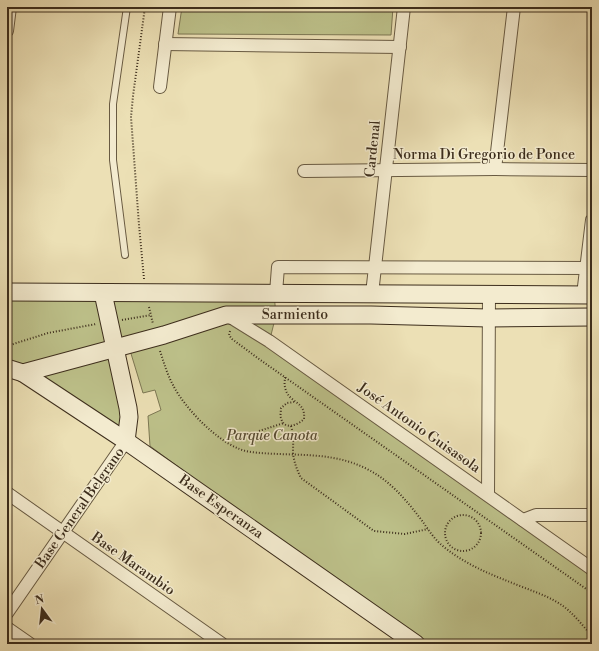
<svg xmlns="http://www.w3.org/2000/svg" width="599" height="651" viewBox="0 0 599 651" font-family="'Libre Bodoni',serif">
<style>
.green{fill:#bdc18a;stroke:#7c7753}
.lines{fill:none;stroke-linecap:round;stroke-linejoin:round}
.lane-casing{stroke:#685a42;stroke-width:8}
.street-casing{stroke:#685a42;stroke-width:14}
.secondary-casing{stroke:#3c2d1c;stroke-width:19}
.path{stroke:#3c2d1c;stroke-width:2;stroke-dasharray:1 2;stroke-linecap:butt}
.lane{stroke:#f3ebcf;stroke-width:6}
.street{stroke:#f3ebcf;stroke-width:12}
.secondary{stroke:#f3ebcf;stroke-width:17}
.labels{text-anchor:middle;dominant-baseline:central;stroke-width:3;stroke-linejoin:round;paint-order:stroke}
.street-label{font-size:14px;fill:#3c2d1c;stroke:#f3ebcf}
.park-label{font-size:14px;font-style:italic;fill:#564b32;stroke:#f3ebcf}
</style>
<rect width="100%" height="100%" fill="#ece0b5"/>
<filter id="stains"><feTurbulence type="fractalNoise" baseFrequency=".005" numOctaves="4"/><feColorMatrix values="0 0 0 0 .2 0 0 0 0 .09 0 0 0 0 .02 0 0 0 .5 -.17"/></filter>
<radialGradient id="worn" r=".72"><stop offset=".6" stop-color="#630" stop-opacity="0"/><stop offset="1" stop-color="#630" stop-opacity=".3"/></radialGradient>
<g class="green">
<path d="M182,7H393L391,35L178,34Z"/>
<path d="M7,294H101L112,349L23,372L7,366Z"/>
<path d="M274,294L276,315L271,335L512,520L592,575V644H419L150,446L148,416L161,410L155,390L143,393L129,347H118L107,296Z"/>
<path d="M113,351L125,439L25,374Z"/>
</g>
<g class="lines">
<g class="lane-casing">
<path id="lane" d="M125,255L113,160V104L127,7"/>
</g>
<g class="street-casing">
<g id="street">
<path d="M7,31L10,7"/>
<path d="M165,44L400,47"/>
<path d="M160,87L170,7"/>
<path d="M495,169L514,7"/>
<path d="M304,171L495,169L592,170"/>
<path d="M276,293L278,267L592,268"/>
<path d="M372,294L404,7"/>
<path d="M583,295L592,220"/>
<path d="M227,315L269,341L592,569"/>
<path d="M7,493L222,644"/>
<path d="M488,495L489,294"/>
<path d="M523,520L536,515H592"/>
<path d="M7,613L126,441"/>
<path d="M7,628L30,644"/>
</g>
</g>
<g class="secondary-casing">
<g id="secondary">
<path d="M7,292L592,295"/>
<path d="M103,293L128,408L129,417L126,441"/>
<path d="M7,368L23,373L164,335L226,315H371L488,318L592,317"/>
<path d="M23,373L126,441L416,644"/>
</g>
</g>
<g class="path">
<path d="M144,279L139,225L131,117L133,96L145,7"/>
<path d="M149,307L153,324"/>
<path d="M122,320L151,315"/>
<path d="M230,331L229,335L232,339L259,359L592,593"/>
<path d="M7,346L48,333L96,324"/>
<path d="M160,351C164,363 167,374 173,385C185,409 223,449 251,452C291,457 330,450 367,469C391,481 407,501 423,522C429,531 436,541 444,547C469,567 495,576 525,588C538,593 552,598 563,606C574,614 583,626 592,636"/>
<path d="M285,377C285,380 284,384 285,387C288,404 306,400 304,419C298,425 284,431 281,418C280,415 281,411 281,408L287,403L294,402"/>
<path d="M291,426C294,435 293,444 293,453C294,462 297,470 301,478L374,531L405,534L428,529"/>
<path d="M259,431L284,423"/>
<circle cx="463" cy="533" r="18"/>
</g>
<use href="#lane" class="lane"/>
<use href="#street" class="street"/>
<use href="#secondary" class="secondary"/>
</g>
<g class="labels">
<g class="street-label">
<text transform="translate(373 149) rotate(-84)">Cardenal</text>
<text x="484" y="155">Norma Di Gregorio de Ponce</text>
<text x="295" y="315">Sarmiento</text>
<text transform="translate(419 428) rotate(35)">José Antonio Guisasola</text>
<text transform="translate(221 507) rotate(35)">Base Esperanza</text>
<text transform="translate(80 508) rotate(-55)">Base General Belgrano</text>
<text transform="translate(133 564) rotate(35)">Base Marambio</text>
</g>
<g class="park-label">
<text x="272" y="436">Parque Canota</text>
</g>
</g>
<rect width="599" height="651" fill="none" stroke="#ece0b5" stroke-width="24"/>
<rect x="8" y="8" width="583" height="635" fill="none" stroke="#3c2d1c" stroke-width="2"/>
<rect x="12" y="12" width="575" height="627" fill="none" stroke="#3c2d1c"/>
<g transform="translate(42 609) rotate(345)" stroke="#f3ebcf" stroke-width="3" paint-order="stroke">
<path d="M0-3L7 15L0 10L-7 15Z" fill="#3c2d1c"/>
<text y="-6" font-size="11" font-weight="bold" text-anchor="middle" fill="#3c2d1c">N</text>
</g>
<rect width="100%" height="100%" filter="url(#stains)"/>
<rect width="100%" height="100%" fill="url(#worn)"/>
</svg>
